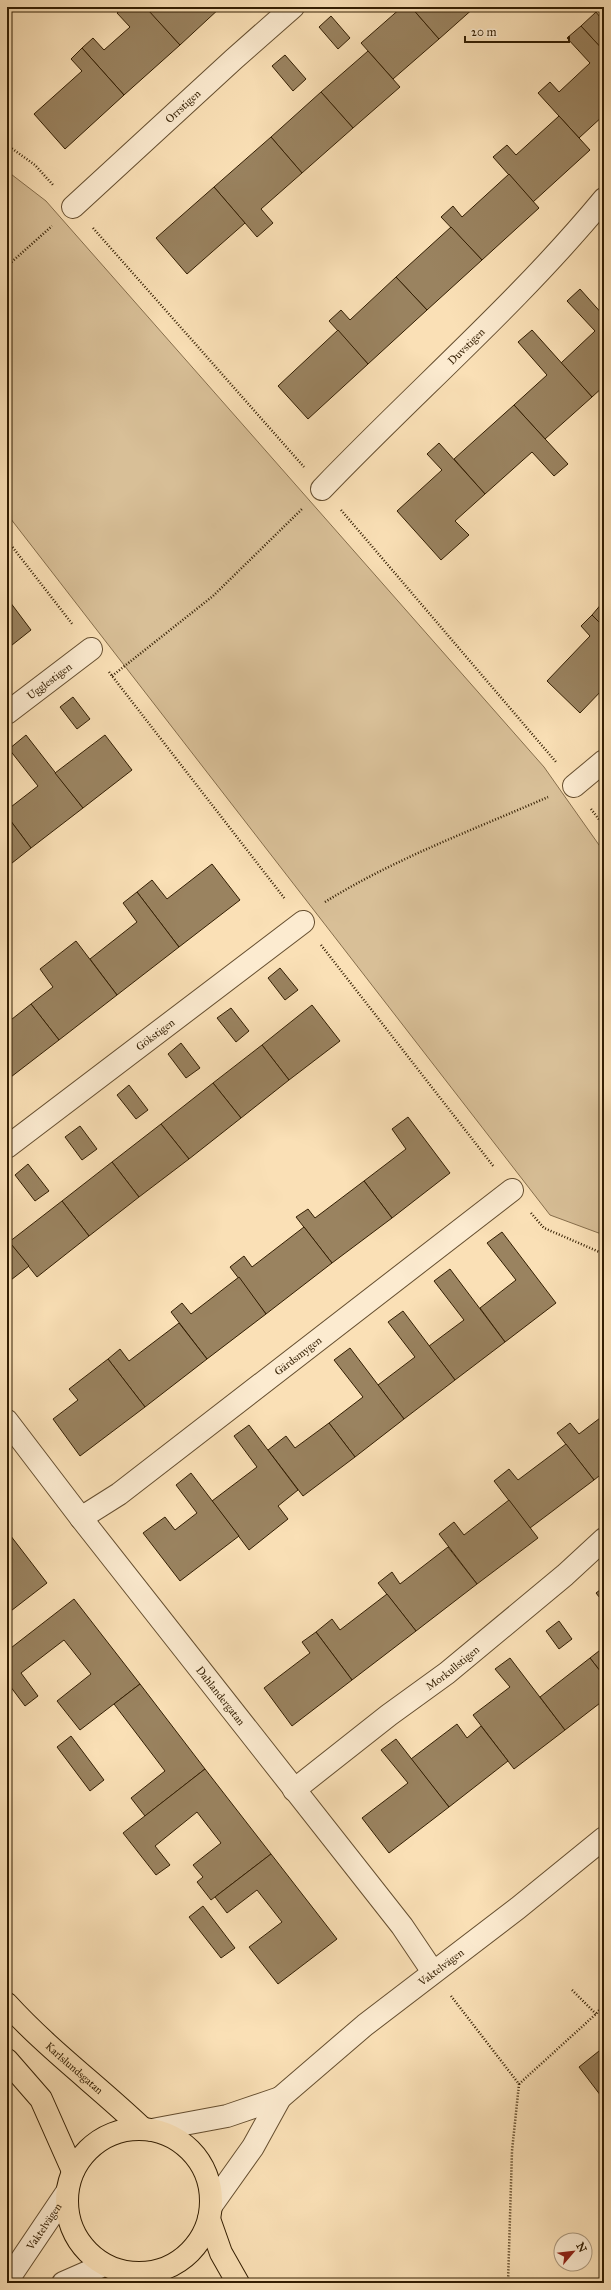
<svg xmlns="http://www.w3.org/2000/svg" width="611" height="2290" viewBox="0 0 611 2290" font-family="'IM FELL Great Primer',serif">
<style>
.green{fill:#d8bf97;stroke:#866e4c}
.building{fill:#9a8360;stroke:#331e02}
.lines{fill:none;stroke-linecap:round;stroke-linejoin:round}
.minor-casing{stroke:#654e2f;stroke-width:24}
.major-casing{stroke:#331e02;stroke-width:24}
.path{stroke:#331e02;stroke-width:2.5;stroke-dasharray:1 2;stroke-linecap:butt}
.minor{stroke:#fcebd0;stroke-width:22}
.major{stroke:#fae0b6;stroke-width:22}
.labels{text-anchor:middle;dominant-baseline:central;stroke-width:4;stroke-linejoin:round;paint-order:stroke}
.street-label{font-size:11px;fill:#331e02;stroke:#fcebd0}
</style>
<rect width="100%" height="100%" fill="#fae0b6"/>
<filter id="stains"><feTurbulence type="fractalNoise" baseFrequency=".005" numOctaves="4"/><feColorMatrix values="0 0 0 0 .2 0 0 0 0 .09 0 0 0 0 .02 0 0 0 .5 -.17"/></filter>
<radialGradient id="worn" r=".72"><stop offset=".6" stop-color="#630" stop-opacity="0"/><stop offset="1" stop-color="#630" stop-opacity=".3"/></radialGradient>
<path class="green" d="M7,171L46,201L544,767L604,852V1235L550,1215L7,514Z"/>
<g class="building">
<path d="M124,7H146L180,45L124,95L82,48L93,38L104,50L130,27L117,13Z"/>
<path d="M152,7H221L180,45L148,10Z"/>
<path d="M402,7H411L439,39L393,79L361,43Z"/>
<path d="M411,7H475L439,39Z"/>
<path d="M596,12L604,22V51L581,26Z"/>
<path d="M331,16L350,38L338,49L319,27Z"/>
<path d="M581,26L604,51V115L579,138L538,93L550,82L559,92L590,63L567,38Z"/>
<path d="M82,48L124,95L65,149L34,114L82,71L71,59Z"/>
<path d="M368,51L400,87L353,128L321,92Z"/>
<path d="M285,55L306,79L293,91L272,66Z"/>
<path d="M321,92L353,128L302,173L271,137Z"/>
<path d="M559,116L590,150L533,202L493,157L507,145L516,155Z"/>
<path d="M271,137L302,173L261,209L273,223L257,237L214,187Z"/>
<path d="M509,174L539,208L482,260L441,217L453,206L462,217Z"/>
<path d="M214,187L245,223L187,274L156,238Z"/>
<path d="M451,227L482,260L427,310L396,277Z"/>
<path d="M396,277L427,310L368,364L329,321L341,310L350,320Z"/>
<path d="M580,289L604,316V386L592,397L561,363L595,331L567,301Z"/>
<path d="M338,330L368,364L308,419L278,386Z"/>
<path d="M532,330L592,397L545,439L514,405L547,375L518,342Z"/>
<path d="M514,405L568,464L554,476L532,452L485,494L454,459Z"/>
<path d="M439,443L485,494L455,521L469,535L441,560L397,511L442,470L427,454Z"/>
<path d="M7,598L31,630L7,649Z"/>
<path d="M603,602L604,603V627L592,615Z"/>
<path d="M592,615L604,627V688L580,713L547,681L590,636L581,626Z"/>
<path d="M73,697L90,719L77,729L60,707Z"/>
<path d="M26,735L83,808L31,848L7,816V810L38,786L9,749Z"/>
<path d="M105,735L132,770L83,808L55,773Z"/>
<path d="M7,816L31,848L7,867Z"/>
<path d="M212,864L240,900L179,947L137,892L152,880L167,899Z"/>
<path d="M137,892L179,947L117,995L90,959L137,922L123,903Z"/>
<path d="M76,941L117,995L59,1040L31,1004L53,987L40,969Z"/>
<path d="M280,968L298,990L285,1000L268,978Z"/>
<path d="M31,1004L59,1040L7,1080V1023Z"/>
<path d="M312,1005L340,1041L289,1080L262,1045Z"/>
<path d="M231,1008L249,1031L236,1042L217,1018Z"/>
<path d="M181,1043L200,1068L186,1078L168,1054Z"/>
<path d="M262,1045L289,1080L241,1118L213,1083Z"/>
<path d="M213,1083L241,1118L189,1159L161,1124Z"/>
<path d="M129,1085L148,1110L136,1119L117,1095Z"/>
<path d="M408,1117L450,1173L392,1218L364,1181L406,1149L392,1129Z"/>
<path d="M161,1124L189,1159L139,1197L112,1162Z"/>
<path d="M80,1126L97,1149L82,1160L65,1137Z"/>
<path d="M112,1162L139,1197L89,1236L62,1201Z"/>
<path d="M28,1164L49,1191L35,1201L15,1175Z"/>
<path d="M364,1181L392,1218L332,1263L296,1217L308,1209L315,1218Z"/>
<path d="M62,1201L89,1236L37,1277L9,1242Z"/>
<path d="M304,1227L332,1263L266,1314L230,1267L244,1256L252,1267Z"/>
<path d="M502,1232L556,1303L505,1342L480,1308L516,1280L487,1243Z"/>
<path d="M7,1239L29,1266L7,1283Z"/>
<path d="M450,1269L505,1342L455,1380L429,1346L464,1320L434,1281Z"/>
<path d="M239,1277L266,1314L207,1359L171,1312L182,1303L191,1314Z"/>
<path d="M403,1311L455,1380L404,1419L378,1385L415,1357L388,1322Z"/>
<path d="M179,1323L207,1359L145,1407L108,1359L120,1349L129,1361Z"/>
<path d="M350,1348L404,1419L355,1457L329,1423L363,1397L334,1360Z"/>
<path d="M108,1359L145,1407L80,1456L53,1419L78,1400L69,1389Z"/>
<path d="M604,1415V1472L594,1480L557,1433L570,1423L579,1434Z"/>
<path d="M329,1423L355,1457L303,1496L268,1450L286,1436L295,1448Z"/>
<path d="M249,1425L298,1490L278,1506L288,1519L249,1550L212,1501L257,1467L234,1436Z"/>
<path d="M566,1444L594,1480L530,1528L494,1481L509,1469L518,1480Z"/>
<path d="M191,1473L239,1536L180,1581L143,1533L165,1517L175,1530L197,1513L176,1485Z"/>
<path d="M509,1500L538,1538L477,1584L439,1534L454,1522L464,1535Z"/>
<path d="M7,1531L47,1583L7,1614Z"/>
<path d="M448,1547L477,1584L416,1631L378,1583L392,1572L400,1584Z"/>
<path d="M604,1587V1603L596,1593Z"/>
<path d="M387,1594L416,1631L352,1680L316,1632L332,1619L340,1630Z"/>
<path d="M74,1599L140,1684L80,1730L57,1701L91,1674L64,1640L21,1673L38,1696L25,1706L7,1682V1651Z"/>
<path d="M559,1621L572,1639L559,1649L546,1631Z"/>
<path d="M316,1632L352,1680L292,1726L264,1688L310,1653L302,1642Z"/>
<path d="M604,1647V1676L590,1658Z"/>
<path d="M510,1658L565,1730L514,1769L473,1715L510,1687L495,1669Z"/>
<path d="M590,1658L604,1676V1700L565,1730L540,1697Z"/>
<path d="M140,1684L205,1769L145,1816L131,1798L165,1771L114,1704Z"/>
<path d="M457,1724L467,1738L481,1726L508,1761L449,1807L411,1759Z"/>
<path d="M71,1736L104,1780L90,1791L57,1747Z"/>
<path d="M396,1739L449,1807L389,1853L362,1818L408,1783L381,1750Z"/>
<path d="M205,1769L271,1854L211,1900L197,1882L203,1877L193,1865L221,1843L197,1812L155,1846L170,1865L156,1875L123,1833Z"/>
<path d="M271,1854L337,1939L278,1984L249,1947L282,1922L257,1890L227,1913L215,1897Z"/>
<path d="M203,1906L235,1948L221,1958L189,1917Z"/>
<path d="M604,2047V2100L579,2067Z"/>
</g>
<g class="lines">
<g class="minor-casing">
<g id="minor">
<path id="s1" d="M73,207L234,59L293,7"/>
<path id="s2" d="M322,489C416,391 518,303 604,199"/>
<path id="s3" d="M7,713L91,649"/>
<path d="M574,786L604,761"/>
<path id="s4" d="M7,1147L303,922"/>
<path id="s5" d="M7,1421L81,1518L402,1926L433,1972"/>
<path id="s6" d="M81,1518L119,1494L512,1190"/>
<path id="s7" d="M294,1790L389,1715L447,1673L565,1575L604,1539"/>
<path d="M152,2130L227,2116L280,2098"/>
<path id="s8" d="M211,2206L253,2147L280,2098L365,2025L518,1908L604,1838"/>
<path id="s9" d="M7,2281L67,2192"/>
<path d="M63,2283L104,2265"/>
</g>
</g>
<g class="major-casing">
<g id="major">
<path id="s10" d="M7,2004C49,2050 98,2086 143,2129"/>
<path d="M7,2060L41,2099L73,2171"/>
<circle cx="139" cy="2201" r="72"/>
<path d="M209,2219L221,2253L238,2283"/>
</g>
</g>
<g class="path">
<path d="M7,145L35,165L54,186"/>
<path d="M93,228L304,467"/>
<path d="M7,266L52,226"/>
<path d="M341,510L556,762"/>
<path d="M7,540L73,625"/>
<path d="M109,672L285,899"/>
<path d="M112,676L213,596L302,509"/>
<path d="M591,809L604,826"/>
<path d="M325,902C394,859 473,830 548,797"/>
<path d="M321,945L494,1167"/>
<path d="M531,1213L544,1228L604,1254"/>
<path d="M572,1990L596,2014"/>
<path d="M451,1996L519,2084L512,2151L508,2283"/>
<path d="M519,2084L596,2014L604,2004"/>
</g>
<use href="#minor" class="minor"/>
<use href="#major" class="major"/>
</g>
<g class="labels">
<g class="street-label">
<text stroke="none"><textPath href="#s1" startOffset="149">Orrstigen</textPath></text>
<text stroke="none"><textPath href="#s2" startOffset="203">Duvstigen</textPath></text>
<text stroke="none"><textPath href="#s3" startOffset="53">Ugglestigen</textPath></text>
<text stroke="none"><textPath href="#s4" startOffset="186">Gökstigen</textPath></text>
<text stroke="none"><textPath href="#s6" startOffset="271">Gärdsmygen</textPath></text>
<text stroke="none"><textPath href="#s7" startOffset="200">Morkullstigen</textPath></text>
<text stroke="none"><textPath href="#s5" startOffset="348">Dahlandergatan</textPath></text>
<text stroke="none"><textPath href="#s8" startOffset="336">Vaktelvägen</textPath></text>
<text stroke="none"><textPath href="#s10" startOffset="93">Karlslundsgatan</textPath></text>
<text stroke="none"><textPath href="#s9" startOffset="66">Vaktelvägen</textPath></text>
</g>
</g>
<rect width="611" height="2290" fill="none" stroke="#fae0b6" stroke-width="24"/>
<rect x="8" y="8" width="595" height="2274" fill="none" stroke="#331e02" stroke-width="2"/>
<rect x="12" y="12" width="587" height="2266" fill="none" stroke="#331e02"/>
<g transform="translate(573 2252) rotate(62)"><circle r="19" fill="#fcebd0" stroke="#ac997e"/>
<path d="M0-3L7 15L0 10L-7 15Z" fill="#8f2418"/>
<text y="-6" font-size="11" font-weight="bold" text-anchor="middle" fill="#331e02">N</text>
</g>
<path d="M465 36v6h104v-6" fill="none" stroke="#331e02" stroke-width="2"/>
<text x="471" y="36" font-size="12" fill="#331e02" stroke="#fcebd0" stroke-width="3" paint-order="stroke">20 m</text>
<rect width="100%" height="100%" filter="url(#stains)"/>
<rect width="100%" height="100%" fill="url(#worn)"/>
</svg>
